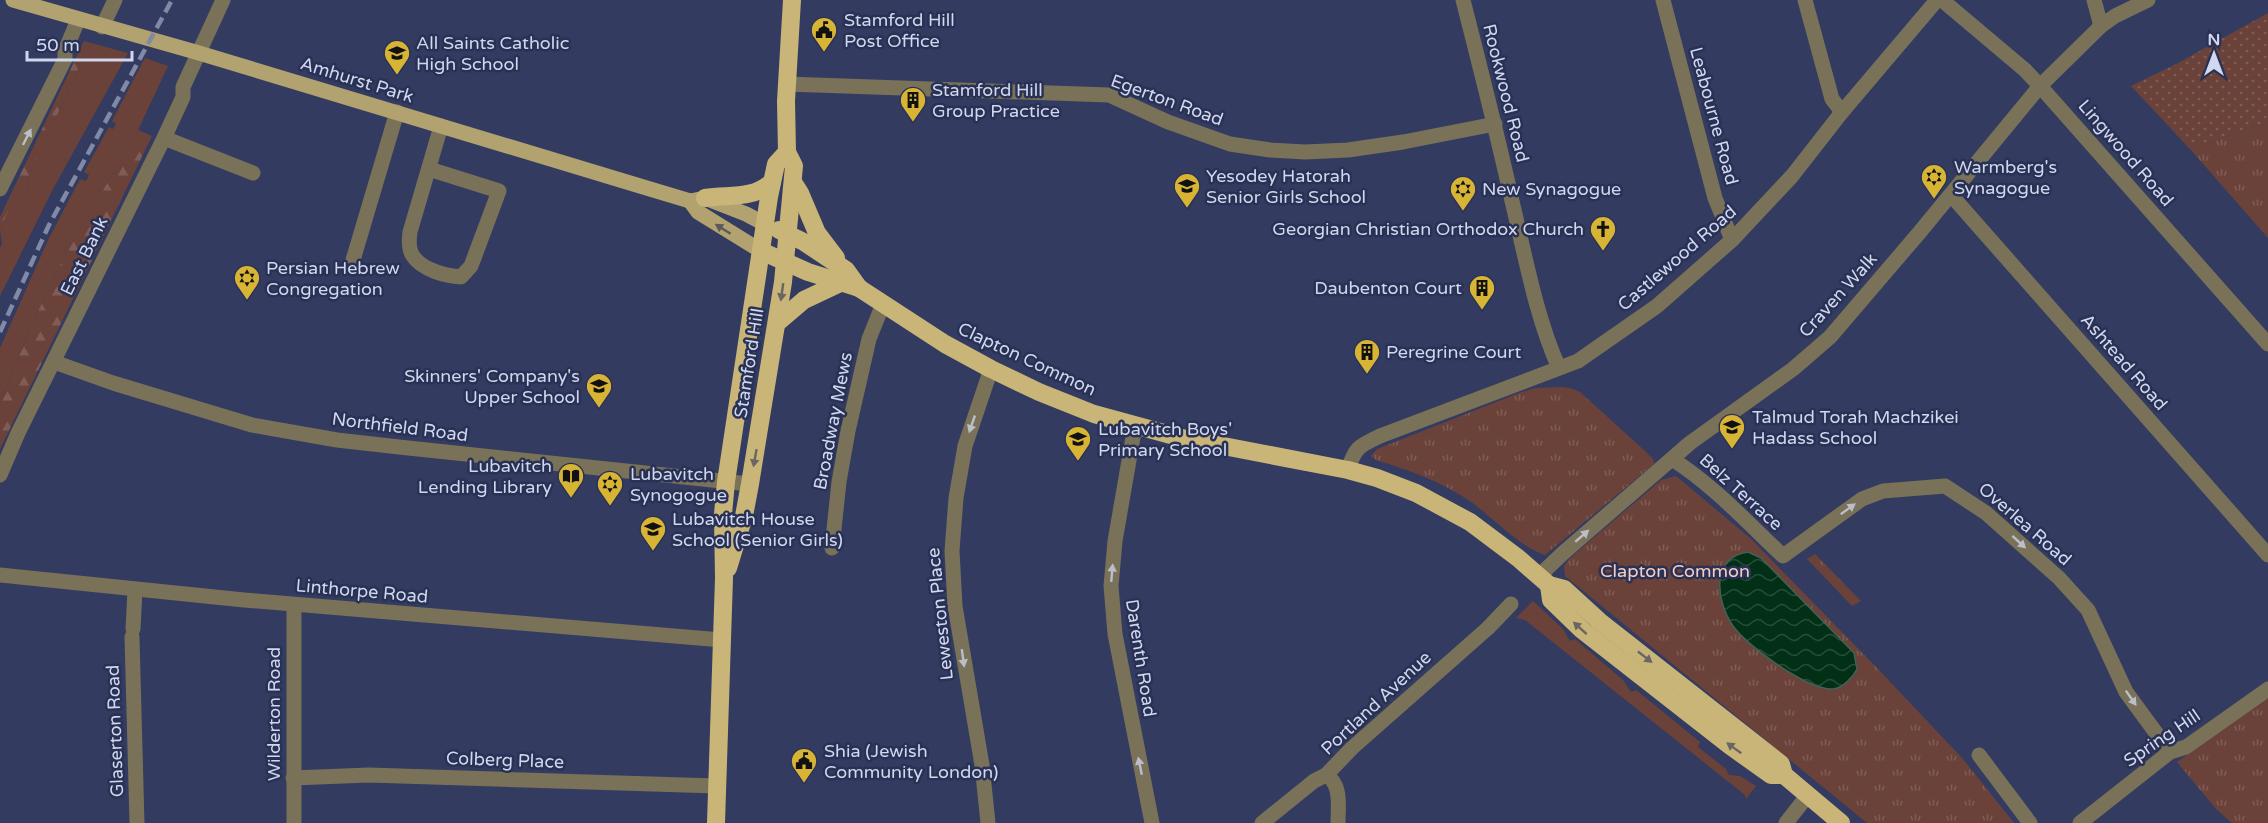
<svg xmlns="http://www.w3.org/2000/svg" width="2268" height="823" viewBox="0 0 2268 823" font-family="'Varela Round',sans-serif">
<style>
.grass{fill:#6b4239}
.forest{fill:url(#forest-firs)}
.park{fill:url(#park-tufts)}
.garden{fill:url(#garden-dots)}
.water{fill:url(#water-waves);stroke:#406257;stroke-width:1.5}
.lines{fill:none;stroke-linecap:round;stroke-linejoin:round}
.minor{stroke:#797158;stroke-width:15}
.major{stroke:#b2a26f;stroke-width:15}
.highway{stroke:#c8b577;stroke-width:18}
.rail{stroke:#8189a7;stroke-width:4.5;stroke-dasharray:12 6;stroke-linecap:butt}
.oneway{fill:#babec8}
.oneway2{fill:#59595e}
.oneway3{fill:#696663}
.labels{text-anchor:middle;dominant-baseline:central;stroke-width:5;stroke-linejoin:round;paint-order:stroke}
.poi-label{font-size:18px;fill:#d0d7ee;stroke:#293155;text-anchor:start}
.street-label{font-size:18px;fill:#d0d7ee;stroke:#293155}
.park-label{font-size:18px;fill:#f3ccc4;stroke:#293155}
</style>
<defs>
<pattern id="forest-firs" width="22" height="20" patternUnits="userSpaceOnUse" patternTransform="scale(1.5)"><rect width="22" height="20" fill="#6b4239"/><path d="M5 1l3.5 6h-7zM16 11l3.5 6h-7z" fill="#7f5d56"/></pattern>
<pattern id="park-tufts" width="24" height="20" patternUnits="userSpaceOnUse" patternTransform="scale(1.5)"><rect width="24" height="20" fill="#6b4239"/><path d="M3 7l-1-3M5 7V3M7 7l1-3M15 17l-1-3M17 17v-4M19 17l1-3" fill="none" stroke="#7f5d56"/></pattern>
<pattern id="garden-dots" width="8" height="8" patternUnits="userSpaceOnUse" patternTransform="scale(1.5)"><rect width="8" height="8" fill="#6b4239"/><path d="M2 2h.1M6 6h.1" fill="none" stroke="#7f5d56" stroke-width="1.8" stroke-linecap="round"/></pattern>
<pattern id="water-waves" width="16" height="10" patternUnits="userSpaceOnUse" patternTransform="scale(1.5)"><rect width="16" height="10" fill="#023016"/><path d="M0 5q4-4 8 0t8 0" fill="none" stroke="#264d38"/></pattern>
</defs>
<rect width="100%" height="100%" fill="#333b60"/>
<g class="grass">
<path d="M91,43L128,53L53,189L0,296V248L2,243L0,231L7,213L27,189L30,173Z"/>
<path d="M145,58L168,66L138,130L63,259L32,324L0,403V348L48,240L80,179L86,181L89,175L84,172L109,127L113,129L116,124L112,121Z"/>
<path d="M1533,601L1563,629L1570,641L1575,639L1623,680L1631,692L1636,690L1700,742L1698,747L1726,769L1729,775L1740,776L1756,786L1746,799L1745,795L1525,620L1516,618Z"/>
</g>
<g class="forest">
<path d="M84,41L91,43L30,173L27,189L15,211L7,213L0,231V217Z"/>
<path d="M138,130L152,136L0,449V403L32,324L63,259Z"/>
</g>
<g class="park">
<path d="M2268,122V238L2190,149Z"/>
<path d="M1561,387L1570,388L1580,392L1645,451L1653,459L1654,464L1545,555C1520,547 1492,517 1470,501C1442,482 1409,470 1376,460L1371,456L1377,449L1519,393L1536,388Z"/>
<path d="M1676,476L1750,538L1878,669L1963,759L2014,823H1867L1565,576L1564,566L1569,559L1661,480Z"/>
<path d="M1815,554L1861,601L1852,606L1807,559Z"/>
<path d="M2268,698V823H2232L2216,809L2177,762Z"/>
</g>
<path class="garden" d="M2268,13V122L2190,149L2131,86L2178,63Z"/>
<path class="water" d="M1748,552L1761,558L1854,653L1857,669C1853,677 1843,688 1833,689C1807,690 1747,646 1733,626C1716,601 1710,558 1748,552Z"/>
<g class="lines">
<g class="minor">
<path d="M1463,0C1480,67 1497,133 1512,201C1525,255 1536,317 1559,368"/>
<path d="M1663,0L1715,198L1732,240"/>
<path d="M1805,0L1832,99L1842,112"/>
<path d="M1942,0L2025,70L2040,86L2268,344"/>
<path d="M2094,0L2101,26"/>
<path d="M102,27L115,0"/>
<path d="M786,84L1109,95L1168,122L1230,144L1270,150L1305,152L1348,150L1403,142L1495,124"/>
<path d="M164,138L253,173"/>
<path d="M429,169L499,191L471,266L461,277C446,276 422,270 413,256C408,249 409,239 410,232L441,126"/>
<path d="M0,189L65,59V51L78,20"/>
<path d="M1951,195L2268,555"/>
<path d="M353,260L397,112"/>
<path d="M54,362L113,383L252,425L337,440L399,447L750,484"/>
<path d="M1135,426L1115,541L1111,586L1115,634L1152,823"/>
<path d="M1672,459C1713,485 1748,523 1783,556L1862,499L1883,491L1945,486L1986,513L2059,578L2088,610L2126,692L2170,752"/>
<path d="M1348,470C1355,447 1359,446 1380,436L1578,361L1657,306L1732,240L1792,176L1842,112L1937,0"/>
<path d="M0,475L18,433L164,138L183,97V87L223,0"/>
<path d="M832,548L839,482L848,431L869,339L883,304"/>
<path d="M0,575L244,600L722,640"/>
<path d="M1539,576L1562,554L1690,443L1793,369L1830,337L1919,233L2040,86L2101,26L2115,16L2148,0"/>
<path d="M294,605V823"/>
<path d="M133,629L135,590"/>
<path d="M132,637L137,823"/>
<path d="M1979,755L2030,823"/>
<path d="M1326,775C1342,784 1338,807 1338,823"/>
<path d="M293,778L369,775L716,786"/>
<path d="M988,823L982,765L955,606L952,551L956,498L965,446L991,369"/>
<path d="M1262,823L1314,781L1326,775L1352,748L1488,628L1511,604"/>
<path d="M1786,823L1808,795"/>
<path d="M2080,823L2170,752L2186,747L2268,689"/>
</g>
<g class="major">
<path d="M13,0L199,53L640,186L690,201L705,198L746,214L765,224"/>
<path d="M690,201L698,212L761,251"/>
</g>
<g class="highway">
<path d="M793,182L800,193L817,233L836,258"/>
<path d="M705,198C730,194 751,200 772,182"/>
<path d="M779,230L804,242L846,270L859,288"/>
<path d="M761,251L808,272L859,288L945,344L991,369L1039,392L1094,414L1182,438L1348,470L1377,478L1416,493L1470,522L1518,558L1549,585L1564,589L1599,621L1781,764L1784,775"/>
<path d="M777,323L804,300L840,283"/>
<path d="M728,568L744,516L750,484L783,282L794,166L787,152L786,101L792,0"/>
<path d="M1549,585L1551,600L1582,630L1729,745L1771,775H1784L1841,823"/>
<path d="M716,823L724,578L723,514L726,482L769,197L776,164L787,152"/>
</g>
<path class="rail" d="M0,332L49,225L172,0"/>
</g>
<defs><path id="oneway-solid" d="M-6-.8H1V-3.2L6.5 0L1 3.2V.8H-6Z" transform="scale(1.5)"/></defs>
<g class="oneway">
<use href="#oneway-solid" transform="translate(27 137) rotate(-63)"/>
<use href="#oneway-solid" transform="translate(972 424) rotate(109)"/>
<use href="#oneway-solid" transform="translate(1848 509) rotate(-36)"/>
<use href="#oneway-solid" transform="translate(1582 536) rotate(-41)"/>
<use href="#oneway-solid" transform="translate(2019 542) rotate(42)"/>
<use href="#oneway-solid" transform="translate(1112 573) rotate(-85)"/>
<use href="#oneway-solid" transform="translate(963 658) rotate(82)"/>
<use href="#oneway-solid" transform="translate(2131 698) rotate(55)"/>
<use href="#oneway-solid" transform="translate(1140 766) rotate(-102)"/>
</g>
<use class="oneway2" href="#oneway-solid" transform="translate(723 229) rotate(-148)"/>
<g class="oneway3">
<use href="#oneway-solid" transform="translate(782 292) rotate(98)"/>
<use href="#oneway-solid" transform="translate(755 458) rotate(100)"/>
<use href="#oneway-solid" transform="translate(1580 628) rotate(-138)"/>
<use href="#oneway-solid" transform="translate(1645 657) rotate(38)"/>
<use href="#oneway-solid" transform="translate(1734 748) rotate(-144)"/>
</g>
<defs>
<g id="civic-pin" transform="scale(1.35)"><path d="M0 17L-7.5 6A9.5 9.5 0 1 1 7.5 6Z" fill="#d7b434" stroke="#293155"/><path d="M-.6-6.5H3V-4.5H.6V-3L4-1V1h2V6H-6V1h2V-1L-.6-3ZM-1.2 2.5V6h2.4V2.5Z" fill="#111"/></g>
<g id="school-pin" transform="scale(1.35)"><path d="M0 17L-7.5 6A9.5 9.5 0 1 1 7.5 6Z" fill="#d7b434" stroke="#293155"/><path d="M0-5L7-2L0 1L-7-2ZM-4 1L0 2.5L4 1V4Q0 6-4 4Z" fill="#111"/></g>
<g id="building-pin" transform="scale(1.35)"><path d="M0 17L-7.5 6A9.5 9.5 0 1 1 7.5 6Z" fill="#d7b434" stroke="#293155"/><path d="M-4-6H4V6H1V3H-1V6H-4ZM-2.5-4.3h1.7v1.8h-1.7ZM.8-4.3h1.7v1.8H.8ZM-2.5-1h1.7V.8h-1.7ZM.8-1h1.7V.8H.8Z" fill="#111"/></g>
<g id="synagogue-pin" transform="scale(1.35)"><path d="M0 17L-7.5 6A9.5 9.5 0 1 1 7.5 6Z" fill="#d7b434" stroke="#293155"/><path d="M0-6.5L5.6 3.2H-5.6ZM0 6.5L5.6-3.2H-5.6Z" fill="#111"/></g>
<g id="church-pin" transform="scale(1.35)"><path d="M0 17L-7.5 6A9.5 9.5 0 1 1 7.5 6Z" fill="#d7b434" stroke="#293155"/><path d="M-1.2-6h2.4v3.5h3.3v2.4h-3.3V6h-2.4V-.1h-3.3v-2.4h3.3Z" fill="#111"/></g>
<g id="library-pin" transform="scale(1.35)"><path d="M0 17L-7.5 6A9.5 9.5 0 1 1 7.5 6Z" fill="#d7b434" stroke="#293155"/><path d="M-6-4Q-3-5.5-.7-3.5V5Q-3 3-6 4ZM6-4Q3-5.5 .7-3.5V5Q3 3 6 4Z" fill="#111"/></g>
</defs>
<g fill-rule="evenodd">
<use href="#civic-pin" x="824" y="30"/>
<use href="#school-pin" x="397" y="53"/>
<use href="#building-pin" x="913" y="100"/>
<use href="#synagogue-pin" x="1934" y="177"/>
<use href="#school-pin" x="1187" y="186"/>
<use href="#synagogue-pin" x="1463" y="189"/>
<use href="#church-pin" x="1603" y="229"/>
<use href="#synagogue-pin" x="247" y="278"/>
<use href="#building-pin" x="1482" y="288"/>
<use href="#building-pin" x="1367" y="352"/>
<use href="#school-pin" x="599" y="386"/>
<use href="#school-pin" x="1732" y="427"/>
<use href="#school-pin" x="1078" y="439"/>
<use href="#library-pin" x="571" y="476"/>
<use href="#synagogue-pin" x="610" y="484"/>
<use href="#school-pin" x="653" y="529"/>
<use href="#civic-pin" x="804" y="761"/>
</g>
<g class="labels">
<g class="poi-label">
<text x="844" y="20">Stamford Hill<tspan x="844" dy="21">Post Office</tspan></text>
<text x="416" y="43">All Saints Catholic<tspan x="416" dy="21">High School</tspan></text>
<text x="932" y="90">Stamford Hill<tspan x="932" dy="21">Group Practice</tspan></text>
<text x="1954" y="167">Warmberg's<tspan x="1954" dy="21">Synagogue</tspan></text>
<text x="1206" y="176">Yesodey Hatorah<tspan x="1206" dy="21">Senior Girls School</tspan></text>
<text x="1482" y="189">New Synagogue</text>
<text x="1584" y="229" text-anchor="end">Georgian Christian Orthodox Church</text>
<text x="266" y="268">Persian Hebrew<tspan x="266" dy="21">Congregation</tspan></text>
<text x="1462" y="288" text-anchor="end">Daubenton Court</text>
<text x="1386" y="352">Peregrine Court</text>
<text x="580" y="376" text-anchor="end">Skinners' Company's<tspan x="580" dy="21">Upper School</tspan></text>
<text x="1752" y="417">Talmud Torah Machzikei<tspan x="1752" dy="21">Hadass School</tspan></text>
<text x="1098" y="429">Lubavitch Boys'<tspan x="1098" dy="21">Primary School</tspan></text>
<text x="552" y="466" text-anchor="end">Lubavitch<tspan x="552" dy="21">Lending Library</tspan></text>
<text x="630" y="474">Lubavitch<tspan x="630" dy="21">Synogogue</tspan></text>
<text x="672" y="519">Lubavitch House<tspan x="672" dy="21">School (Senior Girls)</tspan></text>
<text x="824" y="751">Shia (Jewish<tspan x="824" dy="21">Community London)</tspan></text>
</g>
<g class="street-label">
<text transform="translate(357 80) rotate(17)">Amhurst Park</text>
<text transform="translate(1506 93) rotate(76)">Rookwood Road</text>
<text transform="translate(1167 100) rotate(20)">Egerton Road</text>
<text transform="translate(1714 116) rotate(75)">Leabourne Road</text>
<text transform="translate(2126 153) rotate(49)">Lingwood Road</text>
<text transform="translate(84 256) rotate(-64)">East Bank</text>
<text transform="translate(1677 258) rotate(-41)">Castlewood Road</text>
<text transform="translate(1838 295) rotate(-48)">Craven Walk</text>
<text transform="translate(1027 359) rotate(25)">Clapton Common</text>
<text transform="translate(2124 362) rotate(49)">Ashtead Road</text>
<text transform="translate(749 363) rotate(-81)">Stamford Hill</text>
<text transform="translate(833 421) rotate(-79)">Broadway Mews</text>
<text transform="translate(400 427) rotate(7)">Northfield Road</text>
<text transform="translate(1741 492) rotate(42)">Belz Terrace</text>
<text transform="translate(2025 524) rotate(41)">Overlea Road</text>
<text transform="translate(362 591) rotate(5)">Linthorpe Road</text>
<text transform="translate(940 614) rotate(-96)">Leweston Place</text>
<text transform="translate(1141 658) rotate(81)">Darenth Road</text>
<text transform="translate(1376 703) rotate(-43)">Portland Avenue</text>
<text transform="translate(274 714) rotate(-90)">Wilderton Road</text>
<text transform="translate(115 731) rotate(-92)">Glaserton Road</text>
<text transform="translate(2162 738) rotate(-34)">Spring Hill</text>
<text transform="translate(505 760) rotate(2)">Colberg Place</text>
</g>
<g class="park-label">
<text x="1675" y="571">Clapton Common</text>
</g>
</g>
<g transform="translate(2214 54)" stroke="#293155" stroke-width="4.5" paint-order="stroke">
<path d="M0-4.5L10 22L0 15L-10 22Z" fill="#d0d7ee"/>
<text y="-9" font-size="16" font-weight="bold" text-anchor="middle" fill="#d0d7ee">N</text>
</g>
<path d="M27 51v9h105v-9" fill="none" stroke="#d0d7ee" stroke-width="3"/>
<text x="36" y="51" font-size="18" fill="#d0d7ee" stroke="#293155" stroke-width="4.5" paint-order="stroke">50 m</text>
</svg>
